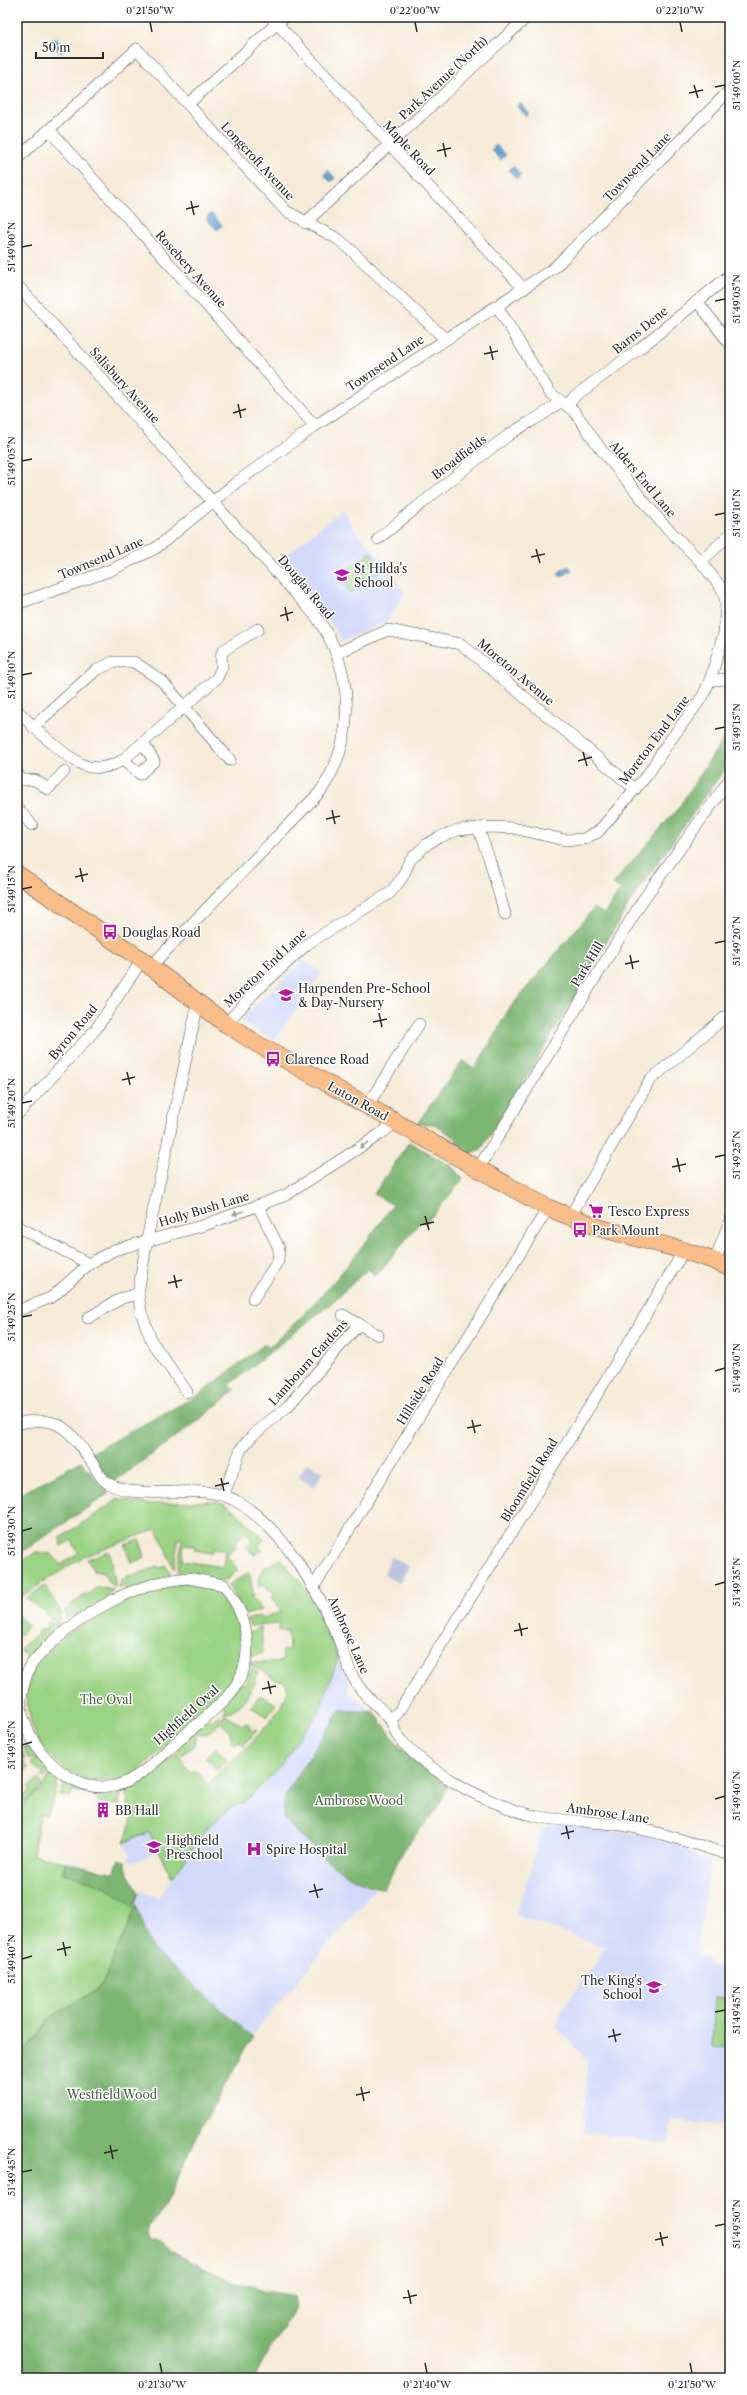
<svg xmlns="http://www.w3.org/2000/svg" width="747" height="2395" viewBox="0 0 747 2395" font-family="'Libre Caslon Text',serif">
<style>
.built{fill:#d2d9f9}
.industrial{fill:#bcc3de}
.green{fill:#9bd385;stroke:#637f58;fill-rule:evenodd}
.forest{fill:#7cb572;stroke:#54704e}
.water{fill:#63a1d5;stroke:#476680}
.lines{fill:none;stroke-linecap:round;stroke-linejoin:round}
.minor-casing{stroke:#494845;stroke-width:12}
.primary-casing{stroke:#494845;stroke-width:18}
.minor{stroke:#fff;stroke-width:11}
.primary{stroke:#f8bd89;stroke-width:17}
.oneway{fill:#a0a0a0}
.ticks{fill:none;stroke:#2b2b2b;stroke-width:1.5}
.labels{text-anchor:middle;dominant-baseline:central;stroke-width:3;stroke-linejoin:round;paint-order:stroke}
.street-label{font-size:12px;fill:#2b2b2b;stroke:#fff}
.poi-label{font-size:12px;fill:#2b2b2b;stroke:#fff;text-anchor:start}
.park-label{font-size:12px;fill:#4d5d46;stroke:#fff}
.neatline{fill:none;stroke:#2b2b2b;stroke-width:1.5}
.ticks-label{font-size:10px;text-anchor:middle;fill:#2b2b2b}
</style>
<rect width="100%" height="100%" fill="#fff"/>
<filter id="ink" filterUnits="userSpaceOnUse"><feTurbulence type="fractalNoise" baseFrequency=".025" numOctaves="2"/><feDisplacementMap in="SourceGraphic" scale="8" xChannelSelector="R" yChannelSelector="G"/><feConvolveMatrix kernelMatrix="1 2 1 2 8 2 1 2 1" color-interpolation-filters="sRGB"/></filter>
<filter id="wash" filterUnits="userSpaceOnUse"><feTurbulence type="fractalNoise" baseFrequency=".012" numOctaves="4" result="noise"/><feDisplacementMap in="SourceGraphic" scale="16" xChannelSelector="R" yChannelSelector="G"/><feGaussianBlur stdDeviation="0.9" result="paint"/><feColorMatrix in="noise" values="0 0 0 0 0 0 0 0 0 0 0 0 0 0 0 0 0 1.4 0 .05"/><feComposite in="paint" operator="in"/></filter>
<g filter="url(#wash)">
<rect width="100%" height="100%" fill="#f5ebd8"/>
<g class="built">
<path d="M344,509L353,528L379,557L405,593L387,621L341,641L326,615L279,561Z"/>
<path d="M303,960L322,973L274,1040L243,1023V1017Z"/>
<path d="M338,1658L349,1683L348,1692L374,1712L340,1710L283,1819L345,1873L369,1887L376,1888L252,2035L152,1949L135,1900L140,1891L158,1898L172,1878L157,1851L138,1861H129L128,1858L130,1856L124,1843L132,1819L186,1857L208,1827L230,1808L244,1803L282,1765L296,1742L319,1712Z"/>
<path d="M564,1825L647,1836L678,1845L696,1856L711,1859L696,1955L708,1957L707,1965L730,1969V2126L671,2121L669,2144L583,2132L588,2062L557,2028L561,2010L598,1960L605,1947L515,1915L531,1869L538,1837L547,1827Z"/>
</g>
<g class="industrial">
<path d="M307,1463L323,1472L314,1487L298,1477Z"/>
<path d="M391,1556L409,1567L399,1583L384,1575Z"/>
</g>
<g class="green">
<path d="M371,552L382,569L351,593L339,576Z"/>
<path d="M117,1498L146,1504L212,1501L223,1503L234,1510L265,1539L258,1545L262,1550L254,1555L246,1546L253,1541L246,1532L234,1543L237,1546L226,1554L238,1570L224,1582L180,1576L177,1572L182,1539L178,1538L174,1569L157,1529L83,1557L17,1599V1565L36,1552L51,1554L61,1565L79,1553L71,1540L61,1546L60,1538L113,1503ZM184,1545L195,1546V1550L212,1553L213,1549L225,1550L223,1567L182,1561Z"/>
<path d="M140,1540L145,1558L131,1563L125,1545Z"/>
<path d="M109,1552L113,1564L112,1565L116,1587L109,1583L103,1573L94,1571L87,1559Z"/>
<path d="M280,1559L306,1588L325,1622L338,1658L319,1712L296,1742L282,1765L244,1803L230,1808L208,1827L172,1878L149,1832L124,1843L132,1819L129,1813L126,1785L161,1759L163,1764L177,1753L191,1773L195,1770L208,1784C223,1768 300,1705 285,1682C272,1682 266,1669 252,1667L249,1662L262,1663L283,1661L282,1651L289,1649L288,1631H279V1624L250,1626L247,1620L259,1616L264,1618L281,1611L271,1597L274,1595L273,1591H269L265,1584L259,1587L258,1583L263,1568Z"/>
<path d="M166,1565L172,1577L125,1592L127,1585L119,1588L121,1579H125L126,1576L136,1575L157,1566L160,1568Z"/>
<path d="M249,1572L254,1596L251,1597L262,1610L245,1615L229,1585Z"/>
<path d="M188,1581L219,1587L241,1619L243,1664L224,1694L139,1770L121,1781L92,1782L63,1769L40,1744L31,1724L26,1694L34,1666L58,1640L122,1598Z"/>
<path d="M45,1586L61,1612L59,1619H52L26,1598Z"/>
<path d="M97,1587L114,1590L109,1593L108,1600L75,1619L74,1613L66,1619L65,1610L70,1609L71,1604L82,1598V1596L87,1595Z"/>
<path d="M17,1614L28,1625L20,1635L17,1633Z"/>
<path d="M49,1622H59L58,1632L31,1661L22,1653L21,1648C27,1642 32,1639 38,1634V1631L47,1627Z"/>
<path d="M261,1627L263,1653L249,1656L248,1634Z"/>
<path d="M252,1669L259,1673L255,1677L256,1682C246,1696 241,1710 224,1713L222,1712L225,1709L223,1704L239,1684H245Z"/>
<path d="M260,1695L276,1704L267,1717L251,1707Z"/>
<path d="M219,1715V1724L207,1734H198L194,1730L209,1718L211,1721Z"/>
<path d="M222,1716H227L241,1725L247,1723L250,1725L249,1729L253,1731L255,1729L257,1730L244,1745L239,1741L235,1744L231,1739L230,1733L221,1722Z"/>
<path d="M193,1732L196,1735L194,1745L182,1755L178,1752L179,1744Z"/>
<path d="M31,1745L41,1759H28L24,1747Z"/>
<path d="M21,1748L25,1760L17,1766V1751Z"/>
<path d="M216,1748L227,1761L217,1770L206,1757Z"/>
<path d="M36,1760C43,1761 50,1767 47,1775L43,1779L41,1777L43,1775L31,1763Z"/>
<path d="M24,1763L29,1768L19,1776L17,1768Z"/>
<path d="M53,1769C62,1785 53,1798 47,1815L40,1814L33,1855L65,1862L63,1873C92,1880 113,1887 135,1910L100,1988L52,2016L25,2051L17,2071V1804L22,1805L42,1789Z"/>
<path d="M38,1779L42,1783V1787L27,1800L18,1803L17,1801L31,1790L29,1787Z"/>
<path d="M66,1781L122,1787L119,1805L98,1802L99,1795L72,1791L71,1797L60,1795Z"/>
<path d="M715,1997L730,1998V2047L712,2046Z"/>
</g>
<g class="forest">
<path d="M730,729V762L633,897L533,1067L481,1149L470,1154L453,1145L457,1139L434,1124H417L463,1060L475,1069L509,1009L594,908L604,914L621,889L613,884L679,807Z"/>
<path d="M409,1142L451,1166L463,1179L426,1223L421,1221L376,1276L368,1269L330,1304L228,1386L235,1390L198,1421L112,1483L91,1453L200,1394L265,1344L268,1348C317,1306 356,1257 393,1205L374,1194Z"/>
<path d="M81,1461L108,1494L17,1555V1496Z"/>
<path d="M340,1710L374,1712L400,1747L448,1783C442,1811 417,1829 402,1853C395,1865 392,1877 383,1888C346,1885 310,1844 283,1819L285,1795Z"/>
<path d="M119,1859L125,1861L128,1874L139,1893L135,1902L152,1949L253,2037L201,2127L170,2195L158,2218L150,2226L148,2233L150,2238L161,2242L173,2253L238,2285L255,2286L266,2291L294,2296L296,2307L271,2346L254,2378H17V2185L19,2180L17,2163V2071L25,2051L52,2016L100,1988L135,1910C115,1888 90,1880 63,1873L65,1862L114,1873Z"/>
</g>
<g class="water">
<path d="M55,37L65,49L60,53L50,42Z"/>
<path d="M520,103L529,113L526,116L517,106Z"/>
<path d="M496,145L506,155L501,160L491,150Z"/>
<path d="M513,166L521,175L517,179L509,170Z"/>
<path d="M328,170L335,178L331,182L324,175Z"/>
<path d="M211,213L222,225L217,230L206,218Z"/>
<path d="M568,566L572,570L561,577L558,573Z"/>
</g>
</g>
<g filter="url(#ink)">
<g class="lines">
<g class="minor-casing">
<g id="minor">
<path d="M271,17L524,289"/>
<path d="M188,104L284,17"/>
<path d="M49,130L315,426"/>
<path d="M17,159L137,49L286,211L338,239L350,249L445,339"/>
<path d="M305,223L527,17"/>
<path d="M17,285L315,615C354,668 358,737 320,792L150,967"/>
<path d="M697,301L730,344"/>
<path d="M567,406L575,396L639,349L730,275"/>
<path d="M378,539C421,504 462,470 506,437C523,424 544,417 559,402"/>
<path d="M701,562L730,534"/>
<path d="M17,604L111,570L156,548L237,482L315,426L554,268L730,90"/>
<path d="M337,653L388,630L461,644L635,789"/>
<path d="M710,680L730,679"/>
<path d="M17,710C32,726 62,754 81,764C95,771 111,767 123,760L217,678L222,667L221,655L224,650L258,629"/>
<path d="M33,727L95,671L113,662H134L162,681L230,760"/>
<path d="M123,760L140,774L154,761L143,743"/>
<path d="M17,772L21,780H35L48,789L64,772"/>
<path d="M17,808L32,825"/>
<path d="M478,828L489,858L505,914"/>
<path d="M226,1024L254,993L307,944L390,893L402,878L410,860L427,844L440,837L458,830L490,827L513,828L565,840L583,839L598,832L648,774L666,746L703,696L710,680L724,633L726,603L723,590L701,562L661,522L600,448L574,411L550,393L497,306"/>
<path d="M367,1106L419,1024"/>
<path d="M17,1115L96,1029L142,960"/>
<path d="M478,1169L643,900L730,779"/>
<path d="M569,1218L650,1080L730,1013"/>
<path d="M17,1226L89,1264"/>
<path d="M715,1261L730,1220"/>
<path d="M253,1299L278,1261L279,1248L258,1206"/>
<path d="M17,1311L52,1297L89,1264L114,1250L205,1225L286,1195L382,1133L395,1122"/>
<path d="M343,1315L378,1335"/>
<path d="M88,1318L122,1298L138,1294"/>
<path d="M187,1392L152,1342L141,1312L138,1294L147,1239L198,1003"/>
<path d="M17,1424C62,1412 72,1434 95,1467C99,1474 102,1480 109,1484C149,1504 202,1479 238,1502C285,1531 315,1586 337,1635C343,1649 346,1664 353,1677C361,1694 377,1704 389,1718C394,1724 394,1732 399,1738C412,1754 430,1767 448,1778C469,1793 510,1810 535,1816C563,1822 592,1821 621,1825C658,1831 694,1844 730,1855"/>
<path d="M224,1494L241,1449L252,1436L288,1406L359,1324"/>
<path d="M188,1578L224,1585C250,1619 258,1663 227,1697C212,1713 194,1727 178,1741C160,1757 138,1781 114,1786C70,1795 26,1747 21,1707C20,1697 25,1676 30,1667C33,1660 41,1654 46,1648C85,1611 134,1583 188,1578Z"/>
<path d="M313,1588L548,1208"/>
<path d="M391,1720L400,1710C494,1560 589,1411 679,1259L682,1250"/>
</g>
</g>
<g class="primary-casing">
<path id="primary" d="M17,874L142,960L226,1024L259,1045L548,1208L600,1228L682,1250L715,1261L730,1268"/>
</g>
<use href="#minor" class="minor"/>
<use href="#primary" class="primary"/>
</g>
<defs><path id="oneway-solid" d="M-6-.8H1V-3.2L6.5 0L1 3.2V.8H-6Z"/></defs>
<g class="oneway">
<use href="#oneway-solid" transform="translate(364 1145) rotate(147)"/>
<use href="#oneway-solid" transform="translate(238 1213) rotate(161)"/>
</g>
</g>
<path class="ticks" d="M150,22L152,32M415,22L417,32M680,22L682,32M694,85L698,98M715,87L725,85M689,93L703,90M443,143L446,157M437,151L451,148M191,201L194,215M186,209L199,206M22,247L32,245M715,301L725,299M490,346L493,360M484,354L498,351M238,404L241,418M233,413L246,409M22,461L32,459M715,515L725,513M536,549L540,563M531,557L545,554M285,607L288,621M280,616L293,612M22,675L32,673M715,729L725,727M583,752L587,766M578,761L592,757M332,810L335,824M326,819L340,816M80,868L83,882M75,877L88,874M22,889L32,887M715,943L725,941M630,955L633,969M625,964L639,961M379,1013L382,1027M373,1022L387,1019M127,1072L130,1085M122,1080L135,1077M22,1103L32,1101M715,1157L725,1155M677,1158L680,1172M672,1167L686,1164M425,1216L429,1230M420,1225L434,1222M174,1275L177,1288M168,1283L182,1280M22,1317L32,1315M715,1371L725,1368M472,1420L475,1433M467,1428L481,1425M221,1478L224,1491M215,1486L229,1483M22,1531L32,1528M715,1585L725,1582M519,1623L522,1636M514,1631L528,1628M268,1681L271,1694M262,1689L276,1686M22,1745L32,1742M715,1799L725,1796M566,1826L569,1839M561,1834L574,1831M314,1884L318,1898M309,1892L323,1889M63,1942L66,1956M57,1950L71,1947M22,1959L32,1956M715,2012L725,2010M613,2029L616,2042M608,2037L621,2034M361,2087L364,2101M356,2095L370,2092M110,2145L113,2159M104,2153L118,2150M22,2172L32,2170M715,2226L725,2224M660,2232L663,2246M655,2240L668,2237M408,2290L411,2304M403,2298L417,2295M160,2363L162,2373M425,2363L427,2373M690,2363L692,2373"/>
<defs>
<g id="school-bare" transform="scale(1.2)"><path d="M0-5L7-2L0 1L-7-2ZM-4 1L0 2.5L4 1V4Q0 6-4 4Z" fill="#b5179e" stroke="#fff" stroke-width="2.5" paint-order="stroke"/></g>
<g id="bus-bare" transform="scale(1.2)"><path d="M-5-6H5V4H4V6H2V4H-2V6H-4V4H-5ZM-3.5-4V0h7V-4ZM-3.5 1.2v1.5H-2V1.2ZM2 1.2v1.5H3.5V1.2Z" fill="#b5179e" stroke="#fff" stroke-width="2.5" paint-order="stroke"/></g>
<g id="supermarket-bare" transform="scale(1.2)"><path d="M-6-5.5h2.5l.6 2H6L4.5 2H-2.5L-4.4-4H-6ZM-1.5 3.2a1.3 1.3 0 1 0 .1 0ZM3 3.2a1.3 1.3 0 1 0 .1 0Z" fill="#b5179e" stroke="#fff" stroke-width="2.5" paint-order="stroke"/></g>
<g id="building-bare" transform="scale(1.2)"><path d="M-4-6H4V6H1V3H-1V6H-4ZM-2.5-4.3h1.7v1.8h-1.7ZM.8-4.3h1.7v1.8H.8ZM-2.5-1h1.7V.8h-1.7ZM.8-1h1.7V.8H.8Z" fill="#b5179e" stroke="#fff" stroke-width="2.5" paint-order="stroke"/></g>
<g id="hospital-bare" transform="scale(1.2)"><path d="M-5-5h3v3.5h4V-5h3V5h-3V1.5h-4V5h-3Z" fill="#b5179e" stroke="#fff" stroke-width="2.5" paint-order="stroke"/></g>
</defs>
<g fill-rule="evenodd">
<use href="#school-bare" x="342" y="575"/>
<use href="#bus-bare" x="110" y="932"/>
<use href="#school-bare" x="286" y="995"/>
<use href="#bus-bare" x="273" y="1059"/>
<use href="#supermarket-bare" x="596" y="1211"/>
<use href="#bus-bare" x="580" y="1230"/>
<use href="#building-bare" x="103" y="1810"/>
<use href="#school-bare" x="154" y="1847"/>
<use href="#hospital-bare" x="254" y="1849"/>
<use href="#school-bare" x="654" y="1987"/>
</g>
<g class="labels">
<g class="street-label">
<text transform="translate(443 78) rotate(-43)">Park Avenue (North)</text>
<text transform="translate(409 148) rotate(47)">Maple Road</text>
<text transform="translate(258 161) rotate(47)">Longcroft Avenue</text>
<text transform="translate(637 167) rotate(-46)">Townsend Lane</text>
<text transform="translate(191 269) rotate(48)">Rosebery Avenue</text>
<text transform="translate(640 330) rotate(-39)">Barns Dene</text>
<text transform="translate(385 363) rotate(-34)">Townsend Lane</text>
<text transform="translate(125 385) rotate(48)">Salisbury Avenue</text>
<text transform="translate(459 457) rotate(-37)">Broadfields</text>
<text transform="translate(643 479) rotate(50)">Alders End Lane</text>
<text transform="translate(101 558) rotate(-23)">Townsend Lane</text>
<text transform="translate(306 587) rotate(50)">Douglas Road</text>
<text transform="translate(516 672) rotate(40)">Moreton Avenue</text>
<text transform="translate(654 740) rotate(-53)">Moreton End Lane</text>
<text transform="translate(587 964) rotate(-59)">Park Hill</text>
<text transform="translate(265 968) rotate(-43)">Moreton End Lane</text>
<text transform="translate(73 1032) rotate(-50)">Byron Road</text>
<text transform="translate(358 1101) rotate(29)">Luton Road</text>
<text transform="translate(204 1209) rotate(-17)">Holly Bush Lane</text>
<text transform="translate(308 1362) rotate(-48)">Lambourn Gardens</text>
<text transform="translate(420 1391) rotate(-58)">Hillside Road</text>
<text transform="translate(529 1480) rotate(-58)">Bloomfield Road</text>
<text transform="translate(349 1635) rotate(66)">Ambrose Lane</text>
<text transform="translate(186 1715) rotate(-42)">Highfield Oval</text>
<text transform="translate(608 1813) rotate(8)">Ambrose Lane</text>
</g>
<g class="poi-label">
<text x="354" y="568">St Hilda's<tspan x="354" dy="14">School</tspan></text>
<text x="122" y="932">Douglas Road</text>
<text x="298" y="988">Harpenden Pre-School<tspan x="298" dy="14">&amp; Day-Nursery</tspan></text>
<text x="285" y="1059">Clarence Road</text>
<text x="608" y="1211">Tesco Express</text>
<text x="592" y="1230">Park Mount</text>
<text x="115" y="1810">BB Hall</text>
<text x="166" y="1840">Highfield<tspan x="166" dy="14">Preschool</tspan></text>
<text x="266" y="1849">Spire Hospital</text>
<text x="642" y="1980" text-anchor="end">The King's<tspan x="642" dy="14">School</tspan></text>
</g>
<g class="park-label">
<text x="106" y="1699">The Oval</text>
<text x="359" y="1800">Ambrose Wood</text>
<text x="112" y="2094">Westfield Wood</text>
</g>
</g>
<rect width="747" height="2395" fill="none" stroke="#fff" stroke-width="44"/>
<path d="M36 52v6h67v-6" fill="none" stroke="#2b2b2b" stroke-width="2"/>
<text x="42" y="52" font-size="12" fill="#2b2b2b" stroke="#ffffff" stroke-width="3" paint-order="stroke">50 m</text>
<rect x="22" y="22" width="703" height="2351" class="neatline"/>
<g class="ticks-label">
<text x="150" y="14">0°21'50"W</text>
<text x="415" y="14">0°22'00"W</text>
<text x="680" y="14">0°22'10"W</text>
<text transform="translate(736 85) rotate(-90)" y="4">51°49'00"N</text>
<text transform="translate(11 247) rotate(-90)" y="4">51°49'00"N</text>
<text transform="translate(736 299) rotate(-90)" y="4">51°49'05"N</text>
<text transform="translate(11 461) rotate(-90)" y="4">51°49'05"N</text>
<text transform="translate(736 513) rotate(-90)" y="4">51°49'10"N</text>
<text transform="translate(11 675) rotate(-90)" y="4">51°49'10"N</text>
<text transform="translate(736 727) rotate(-90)" y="4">51°49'15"N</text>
<text transform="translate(11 889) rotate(-90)" y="4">51°49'15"N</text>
<text transform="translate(736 941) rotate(-90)" y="4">51°49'20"N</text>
<text transform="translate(11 1103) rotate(-90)" y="4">51°49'20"N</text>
<text transform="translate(736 1155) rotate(-90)" y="4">51°49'25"N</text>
<text transform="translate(11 1317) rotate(-90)" y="4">51°49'25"N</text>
<text transform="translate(736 1368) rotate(-90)" y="4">51°49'30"N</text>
<text transform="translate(11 1531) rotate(-90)" y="4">51°49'30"N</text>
<text transform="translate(736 1582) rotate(-90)" y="4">51°49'35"N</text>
<text transform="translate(11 1745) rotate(-90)" y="4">51°49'35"N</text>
<text transform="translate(736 1796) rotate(-90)" y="4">51°49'40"N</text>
<text transform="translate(11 1959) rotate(-90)" y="4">51°49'40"N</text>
<text transform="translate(736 2010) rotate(-90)" y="4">51°49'45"N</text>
<text transform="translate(11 2172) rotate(-90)" y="4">51°49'45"N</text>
<text transform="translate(736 2224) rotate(-90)" y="4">51°49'50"N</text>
<text x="162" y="2388">0°21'30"W</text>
<text x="427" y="2388">0°21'40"W</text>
<text x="692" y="2388">0°21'50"W</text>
</g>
</svg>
